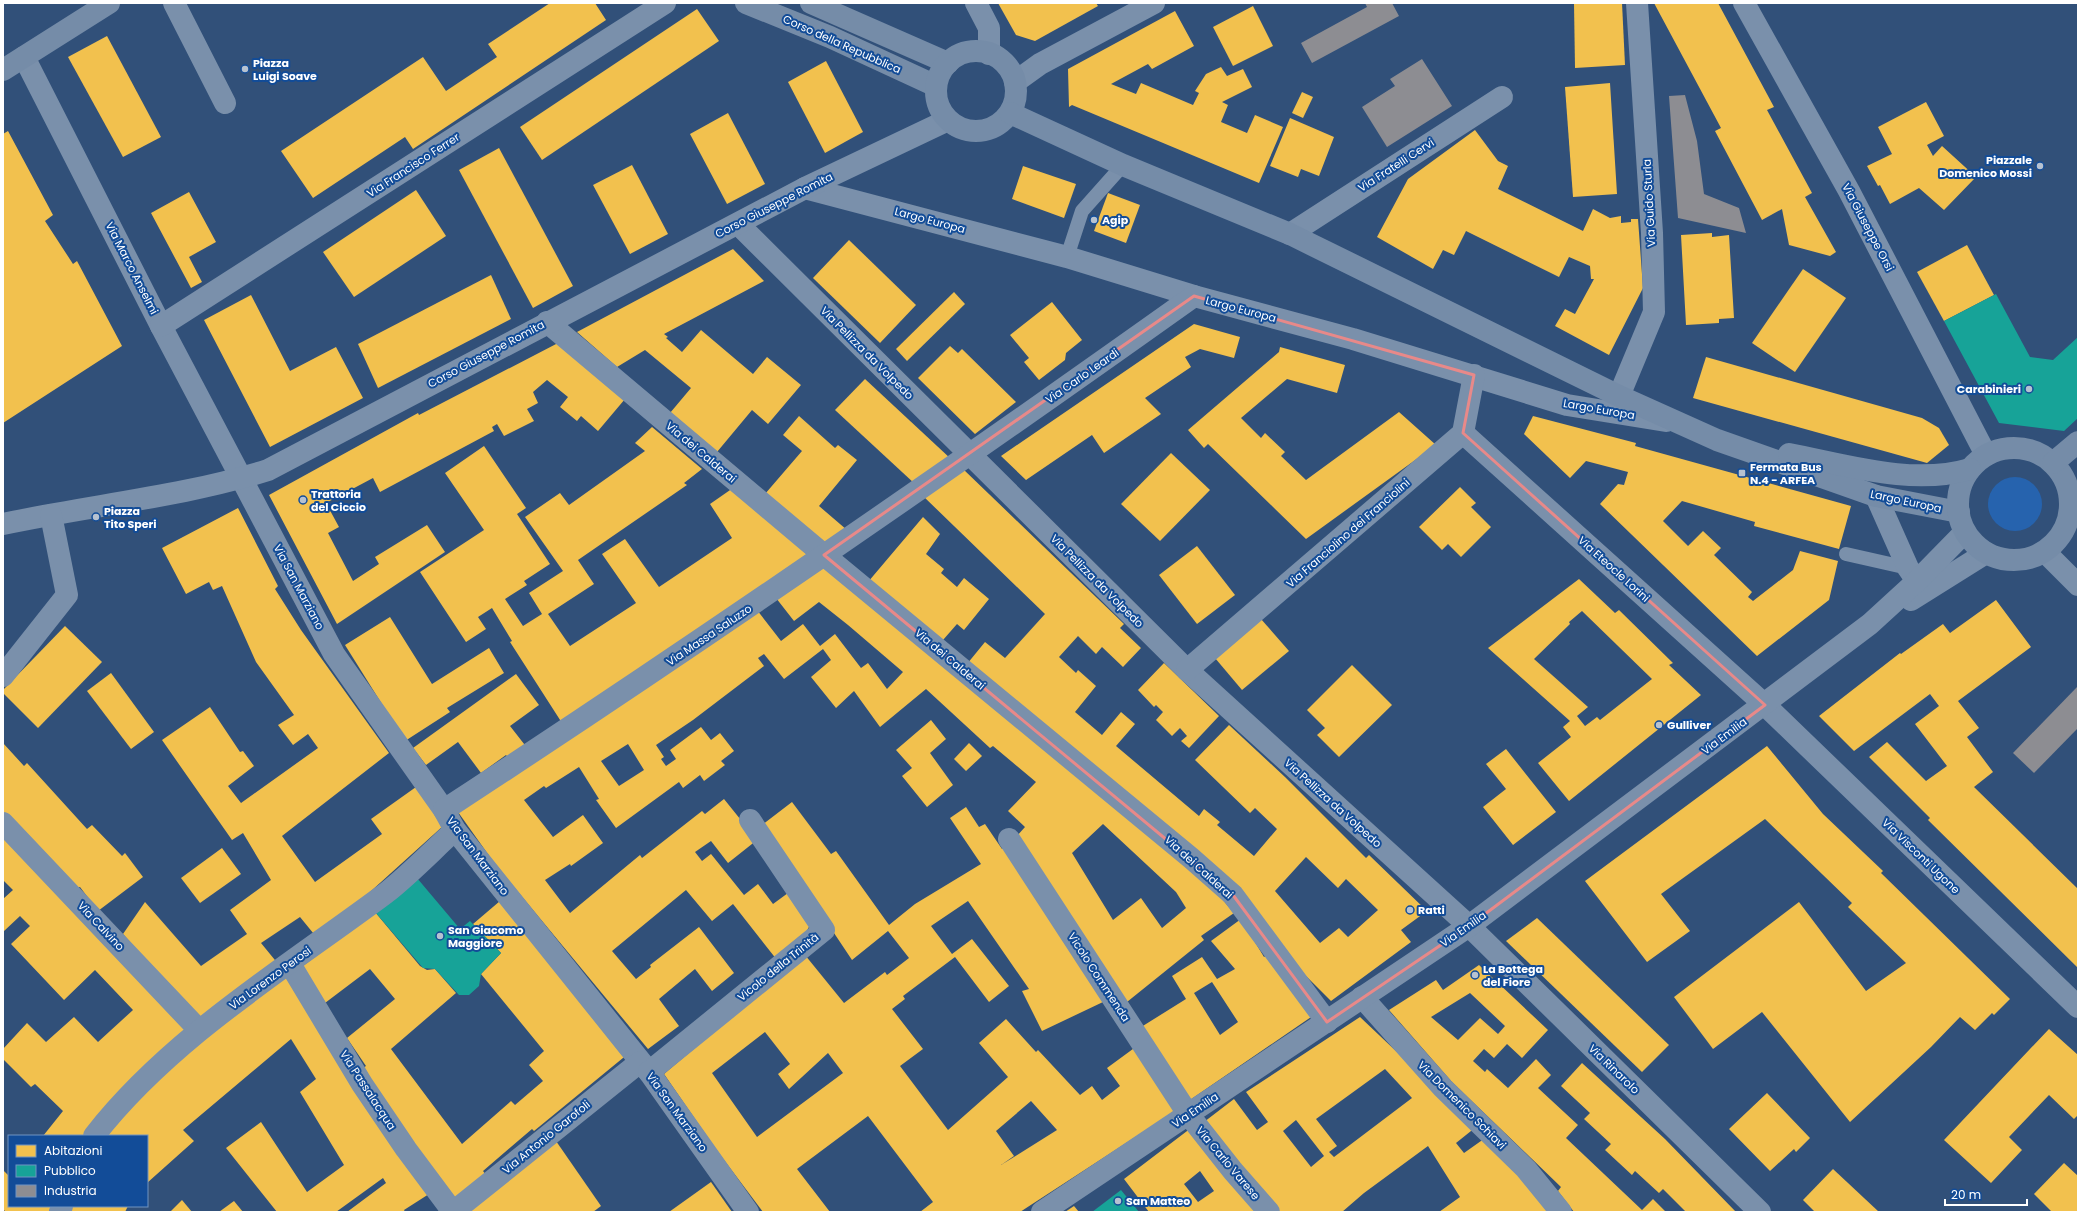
<svg xmlns="http://www.w3.org/2000/svg" width="2081" height="1215" viewBox="0 0 2081 1215" font-family="Poppins,sans-serif">
<style>
.green{fill:#2663ae}
.homes{fill:#f2c14e;fill-rule:evenodd}
.public{fill:#17a398}
.industry{fill:#8d8d92}
.lines{fill:none;stroke-linecap:round;stroke-linejoin:round}
.lane{stroke:#7a90ab;stroke-width:14}
.street{stroke:#7a90ab;stroke-width:22}
.secondary{stroke:#758ca8;stroke-width:22}
.marked{fill:none;stroke:#e88989;stroke-width:3;stroke-linejoin:round}
.poi-dot{fill:#b7c2d0;stroke:#124c98;stroke-width:1.5}
.labels{text-anchor:middle;dominant-baseline:central;stroke-width:4;stroke-linejoin:round;paint-order:stroke}
.street-label{font-size:11px;fill:#fff;stroke:#124c98}
.poi-label{font-size:11px;font-weight:bold;fill:#fff;stroke:#124c98;text-anchor:start}
</style>
<rect width="100%" height="100%" fill="#315079"/>
<circle class="green" cx="2015" cy="504" r="27"/>
<g class="homes">
<path d="M550,3H595L606,20L413,149L405,137L313,198L281,151L423,57L446,91L497,57L488,44Z"/>
<path d="M998,3H1096L1098,6L1035,41L1016,35Z"/>
<path d="M1574,3H1622L1625,65L1575,68Z"/>
<path d="M1654,3H1718L1774,107L1767,110L1812,193L1805,197L1836,252L1830,256L1789,245L1782,209L1762,220L1715,131L1721,128Z"/>
<path d="M1253,6L1273,46L1233,66L1213,27Z"/>
<path d="M697,9L719,41L542,160L520,127Z"/>
<path d="M1175,11L1194,46L1152,69L1148,64L1111,84L1136,94L1141,83L1193,105L1199,93L1195,91L1206,74L1221,67L1227,76L1243,69L1252,87L1222,102L1228,105L1221,122L1247,133L1255,115L1283,127L1259,183L1072,105L1069,107L1068,69Z"/>
<path d="M107,36L161,137L123,157L68,57Z"/>
<path d="M826,61L863,132L825,153L788,82Z"/>
<path d="M1610,83L1617,194L1573,197L1565,87Z"/>
<path d="M1302,92L1313,97L1303,118L1292,113Z"/>
<path d="M1926,102L1944,136L1927,145L1933,156L1942,146L1976,177L1944,210L1919,188L1890,204L1880,185L1878,186L1867,166L1892,154L1878,127Z"/>
<path d="M728,113L765,184L727,204L690,134Z"/>
<path d="M1290,118L1334,137L1319,176L1301,169L1298,177L1270,166Z"/>
<path d="M1475,130L1498,161L1508,166L1498,189L1583,231L1593,209L1610,218L1621,216V223L1631,222V219H1638L1643,288L1609,355L1555,326L1565,309L1575,314L1594,279H1591L1590,266L1569,257L1559,277L1466,231L1454,255L1443,250L1433,269L1377,237L1408,179Z"/>
<path d="M8,131L53,215L45,221L73,264L77,261L122,346L3,423V134Z"/>
<path d="M499,148L573,286L533,308L459,170Z"/>
<path d="M632,165L668,234L630,254L593,185Z"/>
<path d="M1023,166L1076,184L1064,218L1012,199Z"/>
<path d="M416,190L446,236L354,297L323,252Z"/>
<path d="M189,192L216,242L189,257L202,282L191,288L151,213Z"/>
<path d="M1108,193L1140,205L1126,243L1094,231Z"/>
<path d="M1712,233V237L1729,235L1734,318L1719,319V323L1686,325L1681,235Z"/>
<path d="M849,240L916,305L880,343L813,278Z"/>
<path d="M1967,245L1994,295L1944,321L1917,272Z"/>
<path d="M733,249L764,281L664,334L668,337L666,338L682,352L701,330L753,374L767,357L801,385L768,424L752,410L717,452L670,413L691,388L645,350L617,367L577,332Z"/>
<path d="M1803,269L1846,298L1795,372L1752,343Z"/>
<path d="M491,275L511,319L378,388L358,344Z"/>
<path d="M954,292L965,304L907,361L896,349Z"/>
<path d="M251,295L290,371L336,347L363,398L270,447L204,320Z"/>
<path d="M1052,302L1082,340L1066,353L1065,360L1039,380L1024,362L1029,358L1010,335Z"/>
<path d="M1194,324L1240,337L1234,358L1200,349L1185,357L1191,367L1145,398L1161,414L1104,453L1092,435L1026,480L1001,456Z"/>
<path d="M558,343L625,399L598,431L581,416L577,421L560,407L568,397L547,380L533,392L538,403L527,409L534,421L504,436L497,424L492,427L494,431L380,492L373,478L326,503L339,527L328,533L353,581L379,564L375,557L427,525L445,552L337,624L269,495L418,413L419,415Z"/>
<path d="M950,346L958,353L962,349L1016,402L975,434L918,378Z"/>
<path d="M1280,347L1345,365L1337,393L1287,379L1241,418L1261,438L1265,433L1285,452L1281,456L1306,480L1399,412L1436,445L1306,539L1208,444L1204,448L1188,430L1279,352Z"/>
<path d="M1706,357L1922,418L1939,428L1949,445L1927,463L1693,398Z"/>
<path d="M865,379L951,459L915,484L835,410Z"/>
<path d="M799,416L835,448L838,445L857,460L819,506L847,530L830,551L765,494L802,451L783,435Z"/>
<path d="M1533,416L1636,443L1635,446L1851,506L1839,549L1754,526L1755,522L1682,501L1663,521L1688,546L1703,531L1721,548L1714,555L1752,592L1748,597L1753,601L1793,570L1800,551L1838,561L1829,600L1757,656L1600,504L1618,484L1624,485L1628,472L1586,461L1570,478L1524,434Z"/>
<path d="M652,427L702,469L684,483L687,485L578,560L594,584L548,614L570,646L636,603L602,554L625,539L659,587L732,538L710,504L733,488L809,556L562,723L510,642L512,641L492,608L478,617L486,629L466,642L420,572L484,530L445,473L484,446L526,508L517,514L550,564L524,581L527,585L505,599L523,626L542,614L529,593L563,571L525,517L560,493L569,505L645,451L635,443Z"/>
<path d="M1171,453L1210,490L1160,541L1121,504Z"/>
<path d="M963,469L1124,624L1120,628L1141,648L1123,667L1102,647L1096,654L1078,636L1059,657L1076,673L1078,670L1096,686L1075,712L1102,735L1121,712L1135,724L1116,746L1199,816L1204,809L1220,822L1217,825L1254,856L1277,829L1255,808L1250,813L1195,760L1229,725L1285,777L1366,858L1369,855L1427,911L1401,930L1411,942L1331,1001L1294,964L967,664L985,642L1005,658L1045,614L923,496ZM1306,857L1338,888L1346,879L1378,910L1348,937L1339,928L1320,943L1275,891Z"/>
<path d="M1460,487L1476,503L1471,507L1491,527L1461,557L1448,544L1442,550L1419,527Z"/>
<path d="M238,508L278,586L275,589L301,630L389,753L282,836L315,882L382,834L371,819L416,787L443,826L318,939L300,917L261,943L279,965L200,1022L123,934L145,902L201,966L247,934L230,910L271,880L243,833L232,840L162,740L210,707L240,752L243,751L254,766L228,786L241,803L318,748L308,734L293,745L278,725L294,715L256,662L222,586L213,590L209,582L186,594L162,548Z"/>
<path d="M923,517L940,534L926,554L944,569L941,573L957,587L964,578L989,599L964,630L957,624L943,640L868,582Z"/>
<path d="M1197,546L1235,595L1197,624L1159,575Z"/>
<path d="M823,562L1190,862L1234,913L1201,936L1204,940L1122,1006L1016,837L1025,827L1008,811L1036,782L993,746L990,748L926,689L880,727L854,691L836,708L811,677L831,660L823,649L784,679L764,654L758,658L764,666L693,720L656,745L664,757L661,759L666,766L676,759L670,750L701,727L711,740L720,733L734,751L721,761L725,765L704,781L700,775L683,788L679,782L616,828L596,800L599,799L579,767L546,788L544,786L524,800L553,837L583,815L603,843L571,866L570,864L545,880L570,913L640,855L642,858L702,811L705,814L724,799L757,840L728,863L711,841L695,852L702,861L711,854L744,895L758,884L773,904L788,893L811,923L802,940L777,960L733,904L712,921L686,890L612,951L636,979L651,967L650,965L699,927L734,973L712,991L695,969L659,999L679,1026L648,1049L495,864L458,812L757,610L781,641L803,624L820,646L835,634L861,668L868,663L887,689L903,672L848,625L819,602L794,621L776,598ZM628,744L644,770L619,786L601,761ZM1103,824L1176,892L1186,908L1162,928L1141,898L1113,920L1072,853Z"/>
<path d="M1579,579L1615,613L1619,610L1673,663L1669,665L1701,695L1569,801L1538,763L1571,737L1563,727L1570,721L1488,648ZM1582,611L1652,679L1600,720L1597,717L1585,726L1577,716L1588,707L1534,659L1570,624L1569,622Z"/>
<path d="M1996,600L2031,647L1958,701L1979,728L1967,737L1993,772L1974,787L2078,889V968L1928,820L1930,818L1869,757L1887,742L1926,781L1947,766L1915,724L1939,706L1930,694L1854,751L1819,716L1900,653L1901,654L1943,624L1950,633Z"/>
<path d="M390,617L432,684L489,648L504,673L447,708L450,712L405,741L345,645Z"/>
<path d="M1261,619L1289,651L1242,690L1215,658Z"/>
<path d="M65,626L102,662L38,728L3,693V690Z"/>
<path d="M1164,663L1219,716L1189,748L1181,741L1187,736L1180,728L1172,736L1156,720L1163,712L1156,705L1154,707L1138,690Z"/>
<path d="M1352,665L1392,705L1339,757L1317,735L1325,728L1307,710Z"/>
<path d="M111,673L154,732L131,749L87,691Z"/>
<path d="M516,674L539,705L510,726L528,749L511,761L506,755L481,773L458,742L426,765L413,748Z"/>
<path d="M931,720L946,739L930,753L953,785L927,807L902,776L912,768L896,750Z"/>
<path d="M3,743L24,766L27,763L87,829L92,825L122,856L125,853L143,877L98,911L80,887L73,889L3,812Z"/>
<path d="M969,743L982,756L966,771L954,759Z"/>
<path d="M1767,746L1823,814L1883,871L1881,873L2010,999L1994,1015L1992,1013L1975,1030L1960,1017L1931,1047L1850,1122L1762,1012L1713,1049L1674,997L1799,902L1866,991L1906,963L1848,907L1852,903L1765,819L1661,894L1690,931L1647,962L1585,881Z"/>
<path d="M1506,749L1556,812L1513,845L1483,807L1506,789L1486,764Z"/>
<path d="M792,802L831,854L836,851L889,925L915,904L981,864L950,818L966,807L979,827L985,824L1002,849L1005,848L1103,1002L1042,1031L1022,991L1029,989L968,901L931,926L952,954L972,939L1009,986L989,1002L955,957L903,996L905,999L892,1009L923,1049L900,1066L948,1130L1008,1077L979,1043L1006,1019L1036,1052L1038,1050L1080,1095L1092,1086L1102,1100L1120,1086L1107,1068L1137,1046L1180,1108L1020,1212H920L933,1202L868,1116L797,1169L830,1212H763L715,1148L664,1074L805,955L844,1003L885,972L887,975L909,958L888,931L852,960L762,825ZM765,1032L790,1064L778,1074L789,1089L828,1053L843,1073L757,1137L712,1073ZM1031,1101L1057,1130L1001,1165L1014,1156L996,1131Z"/>
<path d="M3,837L187,1030L84,1136H43L63,1111L35,1084L31,1087L3,1059V1049L27,1023L46,1042L74,1017L98,1042L133,1010L95,970L64,1000L11,944L30,926L20,916L3,932V899L13,890L3,880Z"/>
<path d="M222,848L241,874L200,903L181,878Z"/>
<path d="M500,901L629,1053L534,1131L532,1129L483,1171L486,1175L454,1202L363,1068L366,1066L347,1038L395,999L370,969L325,1003L300,968L375,912L420,966L427,970L435,969L456,993L391,1049L462,1144L511,1101L515,1105L543,1081L529,1065L544,1051L481,974L501,953L473,924Z"/>
<path d="M1537,918L1669,1045L1642,1072L1506,941Z"/>
<path d="M1241,919L1264,957L1267,955L1314,1015L1187,1102L1138,1029L1186,999L1172,976L1202,957L1217,979L1235,969L1211,941ZM1212,982L1238,1022L1220,1035L1194,993Z"/>
<path d="M1479,965L1548,1030L1522,1058L1507,1044L1494,1058L1484,1049L1473,1061L1485,1072L1487,1069L1508,1088L1536,1059L1551,1075L1538,1088L1578,1125L1566,1138L1642,1210L1653,1199L1666,1212H1574L1558,1191L1561,1187L1452,1082L1389,1010L1436,980L1443,990ZM1470,993L1505,1026L1498,1034L1480,1018L1458,1040L1431,1017Z"/>
<path d="M289,975L429,1194L404,1210L405,1212H347L386,1183L383,1178L336,1212H277L226,1148L261,1122L307,1192L344,1165L300,1092L316,1079L291,1039L183,1130L194,1141L147,1183V1136H100L128,1104L237,1012Z"/>
<path d="M1360,1017L1476,1127L1456,1143L1464,1153L1488,1136L1555,1212H1439L1460,1197L1428,1146L1364,1193L1342,1212H1276L1204,1122L1234,1099L1257,1130L1268,1122L1246,1092ZM1385,1069L1412,1098L1334,1157L1329,1152L1337,1146L1316,1119ZM1296,1120L1324,1156L1311,1167L1283,1131Z"/>
<path d="M2049,1029L2078,1055V1115L2074,1119L2049,1095L2009,1137L2022,1150L1991,1183L1944,1140Z"/>
<path d="M1582,1063L1665,1139L1736,1212H1686L1663,1189L1659,1193L1635,1171L1632,1175L1605,1150L1611,1144L1584,1119L1590,1113L1561,1086Z"/>
<path d="M1767,1093L1810,1138L1796,1152L1794,1149L1770,1171L1729,1129Z"/>
<path d="M1191,1128L1262,1212H1149L1124,1179ZM1200,1171L1214,1191L1198,1202L1184,1184Z"/>
<path d="M556,1141L601,1206L593,1212H464Z"/>
<path d="M2064,1163L2078,1176V1212H2052L2034,1194Z"/>
<path d="M1833,1169L1879,1212H1815L1803,1200Z"/>
<path d="M3,1170L9,1176V1206H51L49,1212H6L3,1209Z"/>
<path d="M711,1182L732,1212H669Z"/>
<path d="M182,1200L192,1212H170Z"/>
<path d="M234,1201L243,1212H219Z"/>
<path d="M71,1206H128L125,1212H69Z"/>
<path d="M1074,1206L1079,1212H1065Z"/>
</g>
<g class="public">
<path d="M1996,294L2030,357L2053,360L2078,337V418L2064,431L1999,423L1944,321Z"/>
<path d="M417,878L460,929L470,921L501,953L481,974L479,986L469,995H459L435,969L423,968L375,912Z"/>
<path d="M1121,1190L1139,1212H1092Z"/>
</g>
<g class="industry">
<path d="M1365,3H1392L1399,16L1312,63L1301,43L1367,7Z"/>
<path d="M1422,59L1452,106L1387,147L1362,107L1395,86L1390,79Z"/>
<path d="M1685,95L1697,141L1704,194L1739,208L1746,233L1678,218L1669,96Z"/>
<path d="M2078,686V728L2034,773L2013,753Z"/>
</g>
<g class="lines">
<g class="lane">
<path d="M1067,257L1082,211L1123,165"/>
<path d="M1846,554L1908,568"/>
</g>
<g class="street">
<path d="M174,3L225,103"/>
<path d="M976,3L989,28V54"/>
<path d="M1744,3L1849,191L1986,455"/>
<path d="M24,57L161,326L334,654L444,810L455,830L649,1072L748,1212"/>
<path d="M1015,82L1040,64L1154,3"/>
<path d="M805,188L1067,257L1194,296L1353,339L1567,405L1666,421"/>
<path d="M738,224L1187,670L1469,926L1760,1212"/>
<path d="M1290,234L1502,97"/>
<path d="M547,322L824,555L1191,858L1233,895L1327,1022"/>
<path d="M161,326L665,3"/>
<path d="M1619,396L1654,312L1652,233L1637,3"/>
<path d="M1463,433L1765,705L2078,1007"/>
<path d="M1876,496L1908,568L1917,581"/>
<path d="M3,524C91,505 182,497 268,470L805,188L948,120"/>
<path d="M2045,552L2078,585"/>
<path d="M1911,600L1986,553"/>
<path d="M1187,670L1463,433L1474,375"/>
<path d="M3,676L67,595L51,515"/>
<path d="M444,810C698,644 947,472 1194,296"/>
<path d="M3,823L199,1030"/>
<path d="M1009,839L1188,1114L1233,1171L1269,1212"/>
<path d="M290,964L362,1084L406,1149L453,1212L640,1062"/>
<path d="M1362,997L1443,1088L1526,1169L1561,1212"/>
<path d="M649,1072L824,930L750,820"/>
<path d="M94,1136C170,1038 287,967 386,893C410,874 432,851 455,830"/>
<path d="M60,1212L62,1206"/>
<path d="M1042,1212L1469,926L1870,624L1917,581L1965,532"/>
</g>
<g class="secondary">
<path d="M746,3L830,37L936,86"/>
<path d="M811,3L948,63"/>
<circle cx="976" cy="91" r="40"/>
<path d="M3,70L109,3"/>
<path d="M1010,113L1123,165L1290,234L1619,396L1717,440L1876,496L1959,512"/>
<circle cx="2014" cy="504" r="56"/>
<path d="M1789,454C1847,465 1912,486 1970,469"/>
<path d="M2053,463L2078,442"/>
</g>
</g>
<path class="marked" d="M1194,296L1474,375L1463,433L1765,705L1469,926L1327,1022L1233,895L824,555Z"/>
<g class="poi-dot">
<circle cx="245" cy="69" r="4"/>
<circle cx="2040" cy="166" r="4"/>
<circle cx="1094" cy="220" r="4"/>
<circle cx="2029" cy="389" r="4"/>
<rect x="1738" y="469" width="8" height="8" rx="2"/>
<circle cx="303" cy="500" r="4"/>
<circle cx="96" cy="517" r="4"/>
<circle cx="1659" cy="725" r="4"/>
<circle cx="1410" cy="910" r="4"/>
<circle cx="440" cy="936" r="4"/>
<circle cx="1475" cy="975" r="4"/>
<circle cx="1118" cy="1201" r="4"/>
</g>
<g class="labels">
<g class="street-label">
<text transform="translate(842 44) rotate(24)">Corso della Repubblica</text>
<text transform="translate(413 165) rotate(-33)">Via Francisco Ferrer</text>
<text transform="translate(1396 165) rotate(-33)">Via Fratelli Cervi</text>
<text transform="translate(1649 203) rotate(-93)">Via Guido Sturla</text>
<text transform="translate(774 205) rotate(-27)">Corso Giuseppe Romita</text>
<text transform="translate(930 220) rotate(15)">Largo Europa</text>
<text transform="translate(1868 227) rotate(62)">Via Giuseppe Orsi</text>
<text transform="translate(132 268) rotate(63)">Via Marco Anselmi</text>
<text transform="translate(1241 309) rotate(15)">Largo Europa</text>
<text transform="translate(867 353) rotate(45)">Via Pellizza da Volpedo</text>
<text transform="translate(486 354) rotate(-28)">Corso Giuseppe Romita</text>
<text transform="translate(1082 376) rotate(-35)">Via Carlo Leardi</text>
<text transform="translate(1599 409) rotate(10)">Largo Europa</text>
<text transform="translate(701 452) rotate(40)">Via dei Calderai</text>
<text transform="translate(1906 501) rotate(12)">Largo Europa</text>
<text transform="translate(1348 533) rotate(-41)">Via Franciolino dei Franciolini</text>
<text transform="translate(1614 569) rotate(42)">Via Eteocle Lorini</text>
<text transform="translate(1097 581) rotate(45)">Via Pellizza da Volpedo</text>
<text transform="translate(299 587) rotate(62)">Via San Marziano</text>
<text transform="translate(709 635) rotate(-34)">Via Massa Saluzzo</text>
<text transform="translate(950 659) rotate(40)">Via dei Calderai</text>
<text transform="translate(1724 736) rotate(-37)">Via Emilia</text>
<text transform="translate(1333 803) rotate(42)">Via Pellizza da Volpedo</text>
<text transform="translate(478 856) rotate(53)">Via San Marziano</text>
<text transform="translate(1921 856) rotate(44)">Via Visconti Ugone</text>
<text transform="translate(1199 867) rotate(42)">Via dei Calderai</text>
<text transform="translate(101 926) rotate(47)">Via Calvino</text>
<text transform="translate(1463 929) rotate(-35)">Via Emilia</text>
<text transform="translate(778 967) rotate(-39)">Vicolo della Trinità</text>
<text transform="translate(1099 977) rotate(57)">Vicolo Commenda</text>
<text transform="translate(270 978) rotate(-36)">Via Lorenzo Perosi</text>
<text transform="translate(1614 1069) rotate(44)">Via Rinarolo</text>
<text transform="translate(368 1090) rotate(57)">Via Passalacqua</text>
<text transform="translate(1462 1105) rotate(45)">Via Domenico Schiavi</text>
<text transform="translate(1195 1110) rotate(-34)">Via Emilia</text>
<text transform="translate(677 1112) rotate(54)">Via San Marziano</text>
<text transform="translate(546 1137) rotate(-39)">Via Antonio Garofoli</text>
<text transform="translate(1228 1163) rotate(50)">Via Carlo Varese</text>
</g>
<g class="poi-label">
<text x="253" y="63">Piazza<tspan x="253" dy="13">Luigi Soave</tspan></text>
<text x="2032" y="160" text-anchor="end">Piazzale<tspan x="2032" dy="13">Domenico Mossi</tspan></text>
<text x="1102" y="220">Agip</text>
<text x="2021" y="389" text-anchor="end">Carabinieri</text>
<text x="1750" y="467">Fermata Bus<tspan x="1750" dy="13">N.4 - ARFEA</tspan></text>
<text x="311" y="494">Trattoria<tspan x="311" dy="13">del Ciccio</tspan></text>
<text x="104" y="511">Piazza<tspan x="104" dy="13">Tito Speri</tspan></text>
<text x="1667" y="725">Gulliver</text>
<text x="1418" y="910">Ratti</text>
<text x="448" y="930">San Giacomo<tspan x="448" dy="13">Maggiore</tspan></text>
<text x="1483" y="969">La Bottega<tspan x="1483" dy="13">del Fiore</tspan></text>
<text x="1126" y="1201">San Matteo</text>
</g>
</g>
<rect width="2081" height="1215" fill="none" stroke="#ffffff" stroke-width="8"/>
<rect x="8" y="1135" width="140" height="72" fill="#124c98" stroke="#7194c1"/>
<rect x="16" y="1145" width="20" height="12" fill="#f2c14e" stroke="#7194c1"/>
<text x="44" y="1155" font-size="12" fill="#ffffff">Abitazioni</text>
<rect x="16" y="1165" width="20" height="12" fill="#17a398" stroke="#7194c1"/>
<text x="44" y="1175" font-size="12" fill="#ffffff">Pubblico</text>
<rect x="16" y="1185" width="20" height="12" fill="#8d8d92" stroke="#7194c1"/>
<text x="44" y="1195" font-size="12" fill="#ffffff">Industria</text>
<path d="M1945 1199v6h82v-6" fill="none" stroke="#ffffff" stroke-width="2"/>
<text x="1951" y="1199" font-size="12" fill="#ffffff" stroke="#124c98" stroke-width="3" paint-order="stroke">20 m</text>
</svg>
